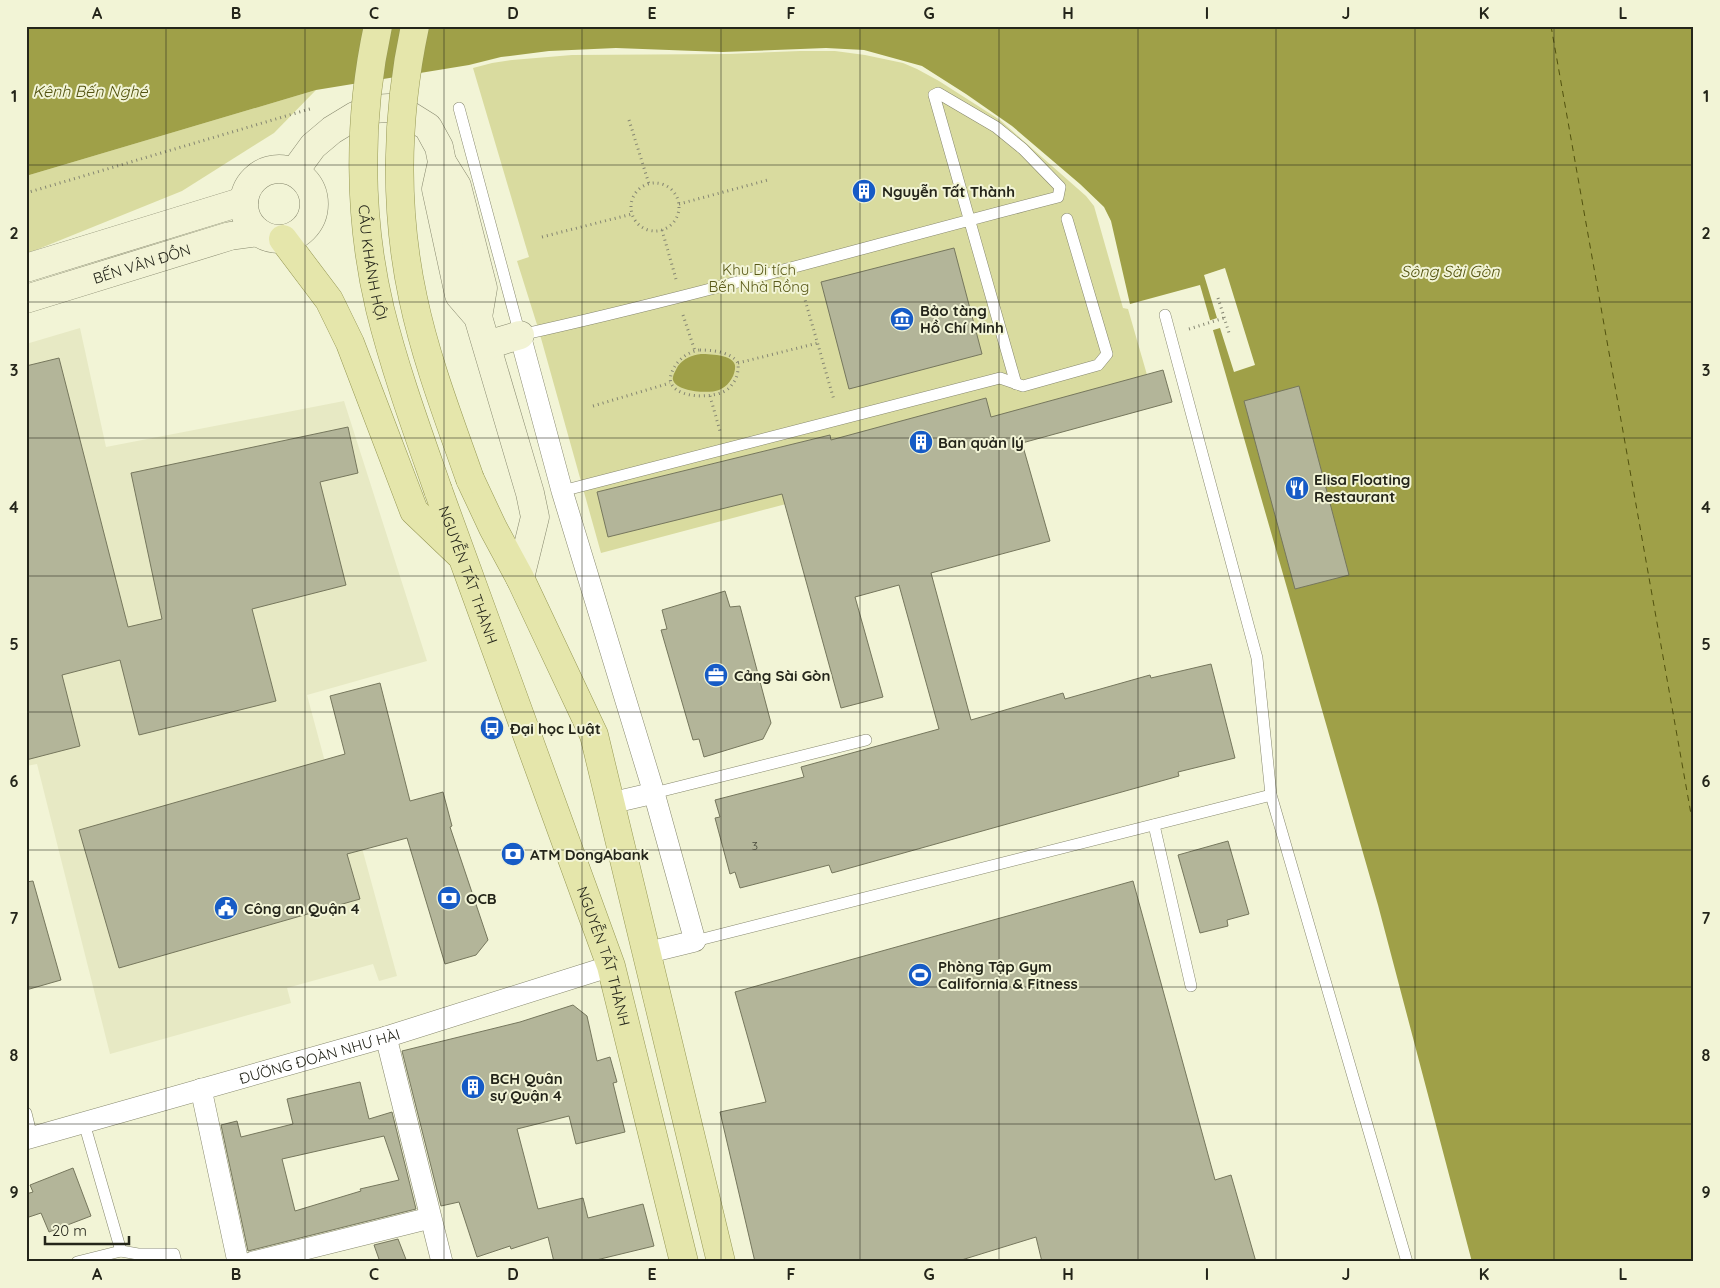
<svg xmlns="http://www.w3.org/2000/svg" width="1720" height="1288" viewBox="0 0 1720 1288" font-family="Quicksand,sans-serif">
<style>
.built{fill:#e7e9c4}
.green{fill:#d9db9f}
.water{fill:#9fa048}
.pier{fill:#f2f4d6}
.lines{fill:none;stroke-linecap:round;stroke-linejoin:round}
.ferry{stroke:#52520f;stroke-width:1;stroke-dasharray:6 5;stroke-linecap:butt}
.building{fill:#b3b599;stroke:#76775d;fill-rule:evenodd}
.lane-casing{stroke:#87886e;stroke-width:12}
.street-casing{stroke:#87886e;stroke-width:22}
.secondary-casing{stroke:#87886e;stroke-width:29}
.primary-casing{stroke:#969854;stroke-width:29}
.path{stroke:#858672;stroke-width:3;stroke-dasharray:1 4;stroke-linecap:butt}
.lane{stroke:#fff;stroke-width:11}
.street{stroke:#fff;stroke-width:21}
.secondary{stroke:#f2f3d5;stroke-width:28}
.primary{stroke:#e5e6ab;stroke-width:28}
.primary-bridge-casing{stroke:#969854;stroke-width:29;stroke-linecap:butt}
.primary-bridge{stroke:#e5e6ab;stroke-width:28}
.grid{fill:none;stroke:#24251a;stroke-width:1;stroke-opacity:0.55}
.labels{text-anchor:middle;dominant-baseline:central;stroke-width:4;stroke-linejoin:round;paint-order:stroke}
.number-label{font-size:12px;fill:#48493a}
.poi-label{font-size:15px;font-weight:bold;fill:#24251a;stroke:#f2f4d6;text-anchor:start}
.street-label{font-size:15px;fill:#24251a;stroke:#f2f4d6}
.park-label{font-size:15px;fill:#5a5a1a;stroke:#f2f4d6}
.water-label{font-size:16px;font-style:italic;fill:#52520f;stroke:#f2f4d6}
.neatline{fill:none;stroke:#24251a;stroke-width:2}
.grid-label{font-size:16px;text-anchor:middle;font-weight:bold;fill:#24251a}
</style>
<rect width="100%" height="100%" fill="#f2f4d6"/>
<path class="built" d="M80,328L106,447L344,401L427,661L307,695L349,851L362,848L397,976L379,981L373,964L287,988L291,1003L110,1054L37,764L26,766V344Z"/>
<g class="green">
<path d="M800,51H835L865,55L903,63L917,69L939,81L1000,120L1086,196L1094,206L1123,308L1128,309L1156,406L601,553L539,331L517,261L529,257L473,68L492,63L512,60L572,55L729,54Z"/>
<path d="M316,90L274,133L182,191L26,254V176Z"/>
</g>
<g class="water">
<path d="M26,26H1694V1262H1472L1378,905L1200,285L1130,304L1111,221L1104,207L1080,184L1012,126L966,94L922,66L864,50L826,48L722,52L616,48L549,51L501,57L469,65L316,90L26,176Z"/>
<path d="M701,354C711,354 738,355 735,369C734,378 727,387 719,390C709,394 677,392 673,380C672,376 676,370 678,366C684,358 692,355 701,354Z"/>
</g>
<path class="pier" d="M1225,268L1255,365L1234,372L1220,328L1210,331L1208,321L1217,318L1204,275Z"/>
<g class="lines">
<path class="ferry" d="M1551,26L1694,831"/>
</g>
<g class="building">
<path d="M954,248L982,354L849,389L821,282Z"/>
<path d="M59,358L128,627L162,619L131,473L348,427L358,473L320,482L346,585L252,609L276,701L139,735L120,660L62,675L80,746L26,760V366Z"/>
<path d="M1163,370L1172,402L1022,443L1050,541L931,573L971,720L1063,693L1065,699L1150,675L1151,678L1211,664L1235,758L1178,772L1179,776L832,873L829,865L740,888L735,872L730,874L715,818L720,817L715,800L804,777L801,767L939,729L899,585L855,597L883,697L841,708L782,494L608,537L597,492L830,435L831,440L986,398L991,417Z"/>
<path d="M1299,386L1349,575L1295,589L1244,401Z"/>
<path d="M725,591L730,607L740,606L771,723L763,739L704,757L699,739L693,740L661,630L667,629L662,610Z"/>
<path d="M380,683L410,801L443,792L452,826L450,827L488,940L476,955L445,964L407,838L347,854L360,899L119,968L79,830L345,754L330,696Z"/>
<path d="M1228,841L1249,914L1227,920L1228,926L1200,933L1178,855Z"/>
<path d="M33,881L61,980L26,990V882Z"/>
<path d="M1133,881L1215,1180L1231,1175L1256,1262H1042L1036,1237L955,1262H755L720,1112L766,1102L735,992Z"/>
<path d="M573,1005L587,1016L597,1061L610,1057L617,1082L613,1083L625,1132L576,1144L569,1116L517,1129L538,1209L583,1198L588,1218L643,1204L654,1246L588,1262H554L548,1237L511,1249L510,1246L477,1257L459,1202L441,1206L402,1051L520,1022Z"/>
<path d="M360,1082L369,1119L392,1112L416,1209L248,1251L221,1125L237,1121L241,1137L293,1124L287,1099ZM384,1136L399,1180L360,1189L361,1191L295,1211L282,1159Z"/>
<path d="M73,1168L91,1216L49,1232L41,1213L26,1218V1194L33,1192L30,1185Z"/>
<path d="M398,1239L407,1262H380L374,1245Z"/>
</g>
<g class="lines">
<g class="lane-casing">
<g id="lane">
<path d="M459,108L520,335C701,295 879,243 1058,197L1060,187L1023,149L996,127L938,93L934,95L1016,384"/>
<path d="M1165,315L1257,658L1271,795L1407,1262"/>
<path d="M562,491L1000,378L1023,386L1098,365L1107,354L1067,219"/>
<path d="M654,793L866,740"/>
<path d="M1154,825L1191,986"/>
<path d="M695,941L1271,795"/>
<path d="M26,1113L32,1137"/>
<path d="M84,1123L121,1251"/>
<path d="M77,1262L121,1251L138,1254H174L176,1262"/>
</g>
</g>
<g class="street-casing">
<g id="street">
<path d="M520,335L562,491L654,793L695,941L646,953"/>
<path d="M611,803L654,793"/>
<path d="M386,1037L442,1262"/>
<path d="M201,1089L238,1262"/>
<path id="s1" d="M26,1139L386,1037L611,966"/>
<path d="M253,1262L430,1218"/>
</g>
</g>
<g class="secondary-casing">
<g id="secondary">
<path d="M442,162L457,186L483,288L478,317"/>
<circle cx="279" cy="204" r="35"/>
<path d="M294,172L313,146L332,130L355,116L372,109L389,108L404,112L428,127L439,147L442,162L436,189L459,295L478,317L530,493L535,517L520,578"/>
<path d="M26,268L244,201"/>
<path id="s2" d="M26,299L230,236L258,232"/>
<path d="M487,345L520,335"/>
</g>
</g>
<g class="primary-casing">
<g id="primary">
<path d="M283,239L329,300L350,343L414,511L459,554"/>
<path d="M470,479L493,528L520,578L594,735L721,1262"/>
<path id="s3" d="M438,490L611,966L684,1262"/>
</g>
</g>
<g class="path">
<path d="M629,120L649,184"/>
<circle cx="655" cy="207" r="24"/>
<path d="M26,193L313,108"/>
<path d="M679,204L768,180"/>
<path d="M662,230L676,279"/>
<path d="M542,237L632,214"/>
<path d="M801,286L834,400"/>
<path d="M1218,298L1230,336"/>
<path d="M683,315L695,351"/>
<path d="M1189,329L1224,318"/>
<path d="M700,350C713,350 731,352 738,363C739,373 736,381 729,388C718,399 680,399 672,385C668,379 672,371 675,366C680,358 690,351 700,350Z"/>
<path d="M738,363L818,343"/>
<path d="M710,396L720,431"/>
<path d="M593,406L670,383"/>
</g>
<use href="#lane" class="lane"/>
<use href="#street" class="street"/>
<use href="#secondary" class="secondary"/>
<use href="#primary" class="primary"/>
<g class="primary-bridge-casing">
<g id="primary-bridge">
<path id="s4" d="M378,26C358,118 358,217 380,309C395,370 417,430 438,490"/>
<path d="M415,26C396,115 394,209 413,298C426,360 449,419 470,479"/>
</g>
</g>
<use href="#primary-bridge" class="primary-bridge"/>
</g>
<path class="grid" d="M166,26V1262M305,26V1262M444,26V1262M582,26V1262M721,26V1262M860,26V1262M999,26V1262M1138,26V1262M1276,26V1262M1415,26V1262M1554,26V1262M26,165H1694M26,302H1694M26,438H1694M26,576H1694M26,712H1694M26,850H1694M26,987H1694M26,1124H1694"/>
<defs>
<g id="building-disc" transform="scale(1.25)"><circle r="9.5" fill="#165bc6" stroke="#f2f4d6"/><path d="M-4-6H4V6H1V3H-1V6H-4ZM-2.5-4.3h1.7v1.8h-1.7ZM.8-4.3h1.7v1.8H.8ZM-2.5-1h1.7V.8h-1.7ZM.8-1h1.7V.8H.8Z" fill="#fff"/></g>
<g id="museum-disc" transform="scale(1.25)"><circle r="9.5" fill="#165bc6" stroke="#f2f4d6"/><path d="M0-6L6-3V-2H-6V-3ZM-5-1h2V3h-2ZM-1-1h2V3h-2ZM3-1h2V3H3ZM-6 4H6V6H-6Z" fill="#fff"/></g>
<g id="restaurant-disc" transform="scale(1.25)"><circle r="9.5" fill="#165bc6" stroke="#f2f4d6"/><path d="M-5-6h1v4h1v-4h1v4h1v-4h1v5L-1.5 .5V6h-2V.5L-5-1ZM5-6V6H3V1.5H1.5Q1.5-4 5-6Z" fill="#fff"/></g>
<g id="office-disc" transform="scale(1.25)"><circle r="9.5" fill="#165bc6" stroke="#f2f4d6"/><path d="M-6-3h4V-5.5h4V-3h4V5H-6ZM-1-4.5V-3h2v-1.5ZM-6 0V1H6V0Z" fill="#fff"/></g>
<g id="bus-disc" transform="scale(1.25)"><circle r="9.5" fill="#165bc6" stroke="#f2f4d6"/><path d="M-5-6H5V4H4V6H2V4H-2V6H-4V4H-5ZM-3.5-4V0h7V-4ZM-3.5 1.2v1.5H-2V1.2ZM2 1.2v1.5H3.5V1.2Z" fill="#fff"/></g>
<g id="bank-disc" transform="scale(1.25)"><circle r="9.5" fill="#165bc6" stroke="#f2f4d6"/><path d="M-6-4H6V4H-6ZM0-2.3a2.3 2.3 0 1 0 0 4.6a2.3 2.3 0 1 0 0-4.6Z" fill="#fff"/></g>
<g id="civic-disc" transform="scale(1.25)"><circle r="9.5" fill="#165bc6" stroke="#f2f4d6"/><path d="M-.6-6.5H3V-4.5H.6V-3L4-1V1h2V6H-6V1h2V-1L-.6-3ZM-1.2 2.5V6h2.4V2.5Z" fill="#fff"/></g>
<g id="stadium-disc" transform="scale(1.25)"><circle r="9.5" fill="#165bc6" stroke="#f2f4d6"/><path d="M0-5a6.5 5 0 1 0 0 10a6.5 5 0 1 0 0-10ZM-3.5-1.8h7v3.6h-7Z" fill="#fff"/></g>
</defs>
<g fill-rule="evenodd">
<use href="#building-disc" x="864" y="191"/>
<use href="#museum-disc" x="902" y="319"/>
<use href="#building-disc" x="921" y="442"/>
<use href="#restaurant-disc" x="1297" y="488"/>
<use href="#office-disc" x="716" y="675"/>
<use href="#bus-disc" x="492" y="728"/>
<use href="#bank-disc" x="513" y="854"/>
<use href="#bank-disc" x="449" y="898"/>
<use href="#civic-disc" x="226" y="908"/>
<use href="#stadium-disc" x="920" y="975"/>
<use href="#building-disc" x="473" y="1087"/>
</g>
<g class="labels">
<g class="number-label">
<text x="755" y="845">3</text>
</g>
<g class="poi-label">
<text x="882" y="191">Nguyễn Tất Thành</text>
<text x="920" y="310">Bảo tàng<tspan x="920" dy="17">Hồ Chí Minh</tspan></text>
<text x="938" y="442">Ban quản lý</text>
<text x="1314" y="479">Elisa Floating<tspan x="1314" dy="17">Restaurant</tspan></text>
<text x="734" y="675">Cảng Sài Gòn</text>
<text x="510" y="728">Đại học Luật</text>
<text x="530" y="854">ATM DongAbank</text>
<text x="466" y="898">OCB</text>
<text x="244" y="908">Công an Quận 4</text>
<text x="938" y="966">Phòng Tập Gym<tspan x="938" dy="17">California &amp; Fitness</tspan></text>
<text x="490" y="1078">BCH Quân<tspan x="490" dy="17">sự Quận 4</tspan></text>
</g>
<g class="street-label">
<text stroke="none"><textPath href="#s4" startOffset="238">CẦU KHÁNH HỘI</textPath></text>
<text stroke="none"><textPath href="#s2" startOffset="121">BẾN VÂN ĐỒN</textPath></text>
<text stroke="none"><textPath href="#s3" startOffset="90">NGUYỄN TẤT THÀNH</textPath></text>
<text stroke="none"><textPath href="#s3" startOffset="495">NGUYỄN TẤT THÀNH</textPath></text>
<text stroke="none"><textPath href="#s1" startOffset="305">ĐƯỜNG ĐOÀN NHƯ HÀI</textPath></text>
</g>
<g class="park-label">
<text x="759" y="269">Khu Di tích<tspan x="759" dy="17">Bến Nhà Rồng</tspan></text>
</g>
<g class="water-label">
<text x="90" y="91">Kênh Bến Nghé</text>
<text x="1450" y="271">Sông Sài Gòn</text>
</g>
</g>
<rect width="1720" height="1288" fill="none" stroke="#f2f4d6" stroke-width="55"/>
<path d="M45 1236v8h84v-8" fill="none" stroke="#24251a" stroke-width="2.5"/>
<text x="52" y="1236" font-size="15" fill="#24251a" stroke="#f2f4d6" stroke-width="4" paint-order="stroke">20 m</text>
<rect x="28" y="28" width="1664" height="1232" class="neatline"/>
<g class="grid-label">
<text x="97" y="19">A</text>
<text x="236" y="19">B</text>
<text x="374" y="19">C</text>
<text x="513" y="19">D</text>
<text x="652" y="19">E</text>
<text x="791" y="19">F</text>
<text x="929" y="19">G</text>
<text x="1068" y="19">H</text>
<text x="1207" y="19">I</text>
<text x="1346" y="19">J</text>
<text x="1484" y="19">K</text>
<text x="1623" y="19">L</text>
<text x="14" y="102">1</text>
<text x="1706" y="102">1</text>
<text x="14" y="239">2</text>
<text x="1706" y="239">2</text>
<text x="14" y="376">3</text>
<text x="1706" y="376">3</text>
<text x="14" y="513">4</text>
<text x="1706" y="513">4</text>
<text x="14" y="650">5</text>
<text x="1706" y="650">5</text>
<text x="14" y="787">6</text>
<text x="1706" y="787">6</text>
<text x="14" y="924">7</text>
<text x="1706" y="924">7</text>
<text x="14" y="1061">8</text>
<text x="1706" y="1061">8</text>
<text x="14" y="1198">9</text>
<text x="1706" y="1198">9</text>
<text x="97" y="1280">A</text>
<text x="236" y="1280">B</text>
<text x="374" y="1280">C</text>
<text x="513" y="1280">D</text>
<text x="652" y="1280">E</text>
<text x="791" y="1280">F</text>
<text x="929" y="1280">G</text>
<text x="1068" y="1280">H</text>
<text x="1207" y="1280">I</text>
<text x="1346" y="1280">J</text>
<text x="1484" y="1280">K</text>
<text x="1623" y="1280">L</text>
</g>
</svg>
